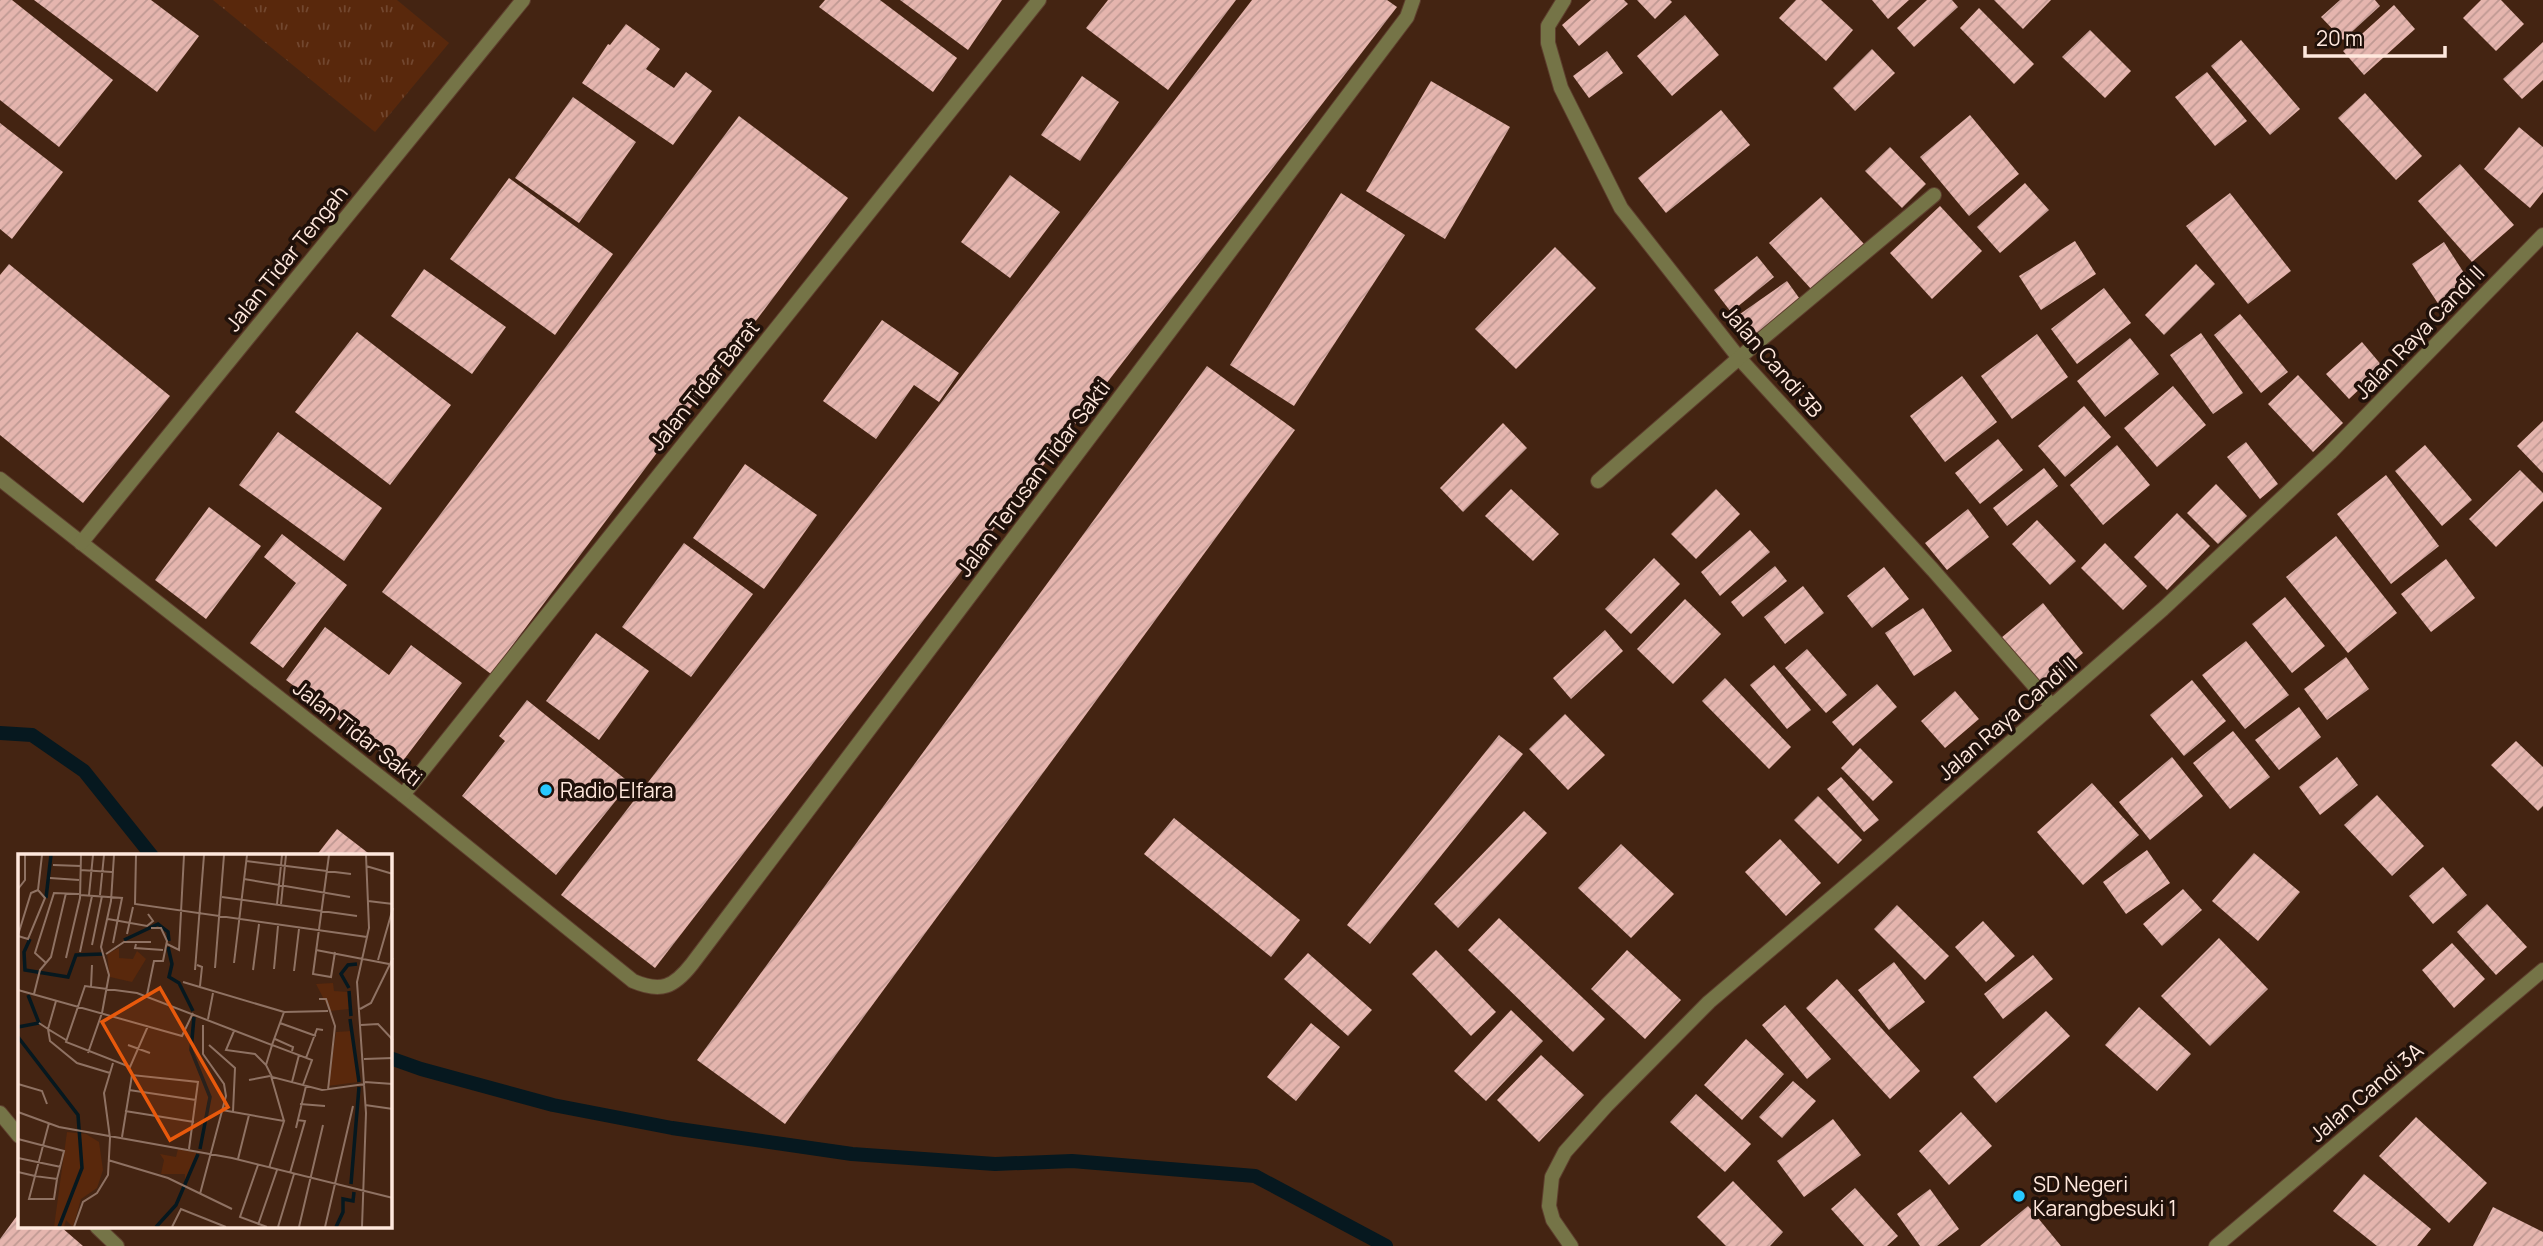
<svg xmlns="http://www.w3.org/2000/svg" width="2543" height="1246" viewBox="0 0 2543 1246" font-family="Manrope,sans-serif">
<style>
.grass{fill:url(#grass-tufts)}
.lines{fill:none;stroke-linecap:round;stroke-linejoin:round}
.stream{stroke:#06181f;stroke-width:14}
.building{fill:url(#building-hatch)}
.street-casing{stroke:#5e3f2e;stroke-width:16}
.street{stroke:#757447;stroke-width:14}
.poi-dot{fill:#27c8ff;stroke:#20110a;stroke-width:2.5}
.labels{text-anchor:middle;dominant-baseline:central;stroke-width:7;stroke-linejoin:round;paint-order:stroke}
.street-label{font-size:21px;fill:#ffe8dd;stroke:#20110a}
.poi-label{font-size:21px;fill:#ffe8dd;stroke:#20110a;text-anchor:start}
.inset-river{fill:none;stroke:#06181f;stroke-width:3.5}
.inset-road{fill:none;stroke:#8f7263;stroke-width:2}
.view{fill:#e8590c;fill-opacity:0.15;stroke:#e8590c;stroke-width:3.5}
.inset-edge{fill:none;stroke:#ffe8dd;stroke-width:3.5}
</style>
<defs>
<pattern id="grass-tufts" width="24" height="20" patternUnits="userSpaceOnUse" patternTransform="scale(1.75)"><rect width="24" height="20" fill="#59280c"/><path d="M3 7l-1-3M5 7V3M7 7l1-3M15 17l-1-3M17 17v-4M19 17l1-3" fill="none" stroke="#72472f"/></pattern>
<pattern id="building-hatch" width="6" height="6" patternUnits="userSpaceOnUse" patternTransform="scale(1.75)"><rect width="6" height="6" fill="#e5b5ae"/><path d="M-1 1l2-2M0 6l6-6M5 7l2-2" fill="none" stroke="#bf9993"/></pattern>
</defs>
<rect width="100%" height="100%" fill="#442412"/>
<path class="grass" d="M213,0H397L449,43L375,132Z"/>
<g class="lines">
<g class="stream">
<path d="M0,733L32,735L84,771L152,856"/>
<path d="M390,1058L421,1069L553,1105L672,1128L852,1154L995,1164L1072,1161L1255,1176L1386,1246"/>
</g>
</g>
<g class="building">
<path d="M0,0H12L113,80L59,147L0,100Z"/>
<path d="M34,0H151L199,36L157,92Z"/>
<path d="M825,0H880L957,58L933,92L819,7Z"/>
<path d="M900,0H1002L968,50Z"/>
<path d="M1108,0H1236L1168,90L1086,28Z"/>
<path d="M1252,0H1387L1397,7L655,968L561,895Z"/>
<path d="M1591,0H1624L1628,4L1579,46L1562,25Z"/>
<path d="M1637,0H1670L1672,2L1655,19Z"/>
<path d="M1796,0H1821L1853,30L1826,61L1779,18Z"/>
<path d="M1872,0H1909L1888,19Z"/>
<path d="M1927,0H1952L1958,7L1914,47L1897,28Z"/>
<path d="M1994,0H2051L2023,29Z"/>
<path d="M2340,0H2375L2380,6L2343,40L2321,17Z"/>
<path d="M2481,0H2501L2524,24L2496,51L2463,18Z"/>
<path d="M2394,5L2415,29L2364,75L2343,51Z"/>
<path d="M1979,8L2034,64L2014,84L1960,28Z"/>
<path d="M1685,15L1719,55L1672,96L1637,56Z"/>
<path d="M626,24L660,49L646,69L674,88L686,72L712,91L673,145L582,83L608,44L610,45Z"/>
<path d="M2090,30L2131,71L2105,98L2062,57Z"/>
<path d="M2241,40L2300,109L2270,135L2211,66Z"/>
<path d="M2543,42V80L2522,99L2503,79Z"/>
<path d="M1872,49L1895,73L1855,111L1833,88Z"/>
<path d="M1607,51L1623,73L1589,98L1573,76Z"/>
<path d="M2207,72L2247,121L2215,146L2175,97Z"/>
<path d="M1082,76L1119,102L1080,161L1041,135Z"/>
<path d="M1431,81L1510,127L1445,239L1366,191Z"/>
<path d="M2365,93L2422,156L2396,180L2338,118Z"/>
<path d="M573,97L636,142L579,223L515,178Z"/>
<path d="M1721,110L1750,145L1666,213L1638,178Z"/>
<path d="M1970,115L2019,174L1969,216L1920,157Z"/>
<path d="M739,116L848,198L491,674L382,592Z"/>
<path d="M0,123L63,172L12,239L0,229Z"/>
<path d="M2519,127L2543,147V192L2530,208L2484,169Z"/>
<path d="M1890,147L1926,184L1902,208L1865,171Z"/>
<path d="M2460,164L2514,225L2472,262L2418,201Z"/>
<path d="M1010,175L1060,212L1010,278L961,242Z"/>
<path d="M509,178L613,254L555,335L450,259Z"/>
<path d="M2025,183L2049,210L2000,253L1977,227Z"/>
<path d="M1341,193L1405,235L1294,406L1230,365Z"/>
<path d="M2230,193L2291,271L2248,304L2186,226Z"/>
<path d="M1821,197L1864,244L1812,290L1769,243Z"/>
<path d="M1940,206L1982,251L1932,299L1890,253Z"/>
<path d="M2075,241L2096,274L2041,310L2019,276Z"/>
<path d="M2444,242L2473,287L2441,308L2412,264Z"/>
<path d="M1555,247L1596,288L1516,369L1475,329Z"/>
<path d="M1757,256L1774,277L1731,312L1714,290Z"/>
<path d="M9,264L170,396L83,503L0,435V275Z"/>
<path d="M2196,264L2215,284L2164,335L2145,315Z"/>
<path d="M424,269L506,327L472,374L391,316Z"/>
<path d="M1787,281L1802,302L1747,347L1730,321Z"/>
<path d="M2104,288L2131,323L2077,364L2051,329Z"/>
<path d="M2240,314L2288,372L2261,393L2214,335Z"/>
<path d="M882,320L959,373L939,402L914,385L876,439L823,401Z"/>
<path d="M357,332L451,405L390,485L295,412Z"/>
<path d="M2201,333L2243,393L2213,414L2170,355Z"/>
<path d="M2037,334L2068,377L2012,419L1981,376Z"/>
<path d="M2130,338L2159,374L2105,417L2077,381Z"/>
<path d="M2362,342L2383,367L2349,399L2326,374Z"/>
<path d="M1207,366L1295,430L785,1124L697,1060Z"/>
<path d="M2298,375L2343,423L2313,452L2268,404Z"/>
<path d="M1962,376L1997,422L1945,462L1910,416Z"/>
<path d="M2173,386L2206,425L2157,467L2124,428Z"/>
<path d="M2084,406L2111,437L2065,477L2038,446Z"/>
<path d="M2543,421V473L2517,446Z"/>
<path d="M1503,423L1527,448L1463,512L1440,488Z"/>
<path d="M278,432L382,508L344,561L239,485Z"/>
<path d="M1998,439L2023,470L1980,504L1955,473Z"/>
<path d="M2246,442L2278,484L2260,499L2227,457Z"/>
<path d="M2117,445L2150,485L2103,525L2070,485Z"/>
<path d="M2425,445L2472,500L2442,526L2395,471Z"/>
<path d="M745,464L817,515L764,589L693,538Z"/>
<path d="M2044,468L2058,486L2007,526L1993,508Z"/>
<path d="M2520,470L2543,493V501L2496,547L2469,519Z"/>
<path d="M2386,475L2439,546L2391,584L2337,514Z"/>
<path d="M2216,484L2247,516L2218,544L2187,513Z"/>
<path d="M1511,489L1559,534L1533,561L1485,516Z"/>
<path d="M1716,489L1740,514L1696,559L1671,534Z"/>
<path d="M209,507L261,546L206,619L155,580Z"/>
<path d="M1968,509L1989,537L1947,570L1925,543Z"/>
<path d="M2177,513L2210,546L2167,590L2134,557Z"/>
<path d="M2037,520L2076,561L2050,585L2012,544Z"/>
<path d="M1750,530L1770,552L1720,596L1701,572Z"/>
<path d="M282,534L347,585L283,668L250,643L296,583L264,557Z"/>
<path d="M2336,536L2397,613L2348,653L2286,577Z"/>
<path d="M684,543L753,594L691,677L622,627Z"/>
<path d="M2105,543L2147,586L2123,610L2081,568Z"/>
<path d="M1654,558L1680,584L1631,634L1605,609Z"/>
<path d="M2446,559L2475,598L2431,632L2401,594Z"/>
<path d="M1775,566L1787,581L1743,617L1731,602Z"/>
<path d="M1884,567L1909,599L1872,628L1847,596Z"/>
<path d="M1803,586L1824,613L1785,644L1764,617Z"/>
<path d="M2285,597L2325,646L2292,673L2252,624Z"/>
<path d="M1685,599L1721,634L1673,684L1637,649Z"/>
<path d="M2043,603L2083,653L2041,688L2001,638Z"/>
<path d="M1923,608L1952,651L1914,676L1885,633Z"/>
<path d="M325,627L389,675L411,645L462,683L399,766L286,680Z"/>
<path d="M1605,630L1623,651L1571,699L1553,678Z"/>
<path d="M596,633L649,671L599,740L546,701Z"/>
<path d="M2246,641L2289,695L2245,729L2202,675Z"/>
<path d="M1807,649L1847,695L1826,713L1785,668Z"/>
<path d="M2346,657L2369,689L2327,720L2304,689Z"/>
<path d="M1774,665L1811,710L1787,729L1750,685Z"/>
<path d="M1725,678L1791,747L1769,769L1702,701Z"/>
<path d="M2192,680L2226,721L2184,756L2150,715Z"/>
<path d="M1877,684L1897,707L1853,746L1832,722Z"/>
<path d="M1955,691L1979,719L1945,748L1921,721Z"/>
<path d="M527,700L630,783L556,875L462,796L505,741L499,736Z"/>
<path d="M2299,707L2321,737L2279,770L2255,740Z"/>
<path d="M1565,714L1605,755L1568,790L1529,749Z"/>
<path d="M2233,731L2270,777L2230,809L2193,763Z"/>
<path d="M1499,735L1523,754L1370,944L1347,925Z"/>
<path d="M2516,741L2543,767V806L2538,811L2491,765Z"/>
<path d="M1860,748L1893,782L1873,801L1841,768Z"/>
<path d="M2172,757L2203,796L2150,840L2119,802Z"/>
<path d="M2337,757L2358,785L2320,815L2299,787Z"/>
<path d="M1841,777L1879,820L1864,832L1827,789Z"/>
<path d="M2092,783L2139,835L2083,885L2037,832Z"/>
<path d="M2377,795L2424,846L2392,876L2344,825Z"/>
<path d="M1818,796L1862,840L1838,864L1794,820Z"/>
<path d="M1524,811L1547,833L1458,928L1434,904Z"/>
<path d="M1174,818L1300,920L1271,957L1144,854Z"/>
<path d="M337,829L372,856H316Z"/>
<path d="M1780,839L1821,883L1786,916L1745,872Z"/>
<path d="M1621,844L1674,894L1631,938L1578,888Z"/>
<path d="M2147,850L2170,883L2126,914L2103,882Z"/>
<path d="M2254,853L2300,892L2258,941L2212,901Z"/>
<path d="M2443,867L2467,895L2433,924L2409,896Z"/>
<path d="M2183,889L2202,910L2162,946L2143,924Z"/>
<path d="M2487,904L2527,947L2496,975L2457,932Z"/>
<path d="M1897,905L1949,956L1925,980L1874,929Z"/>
<path d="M1499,918L1605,1019L1573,1052L1468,950Z"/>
<path d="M1983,921L2015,956L1986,982L1955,947Z"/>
<path d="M2219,938L2268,989L2210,1046L2161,996Z"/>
<path d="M2452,943L2485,979L2454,1008L2422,970Z"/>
<path d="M1436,950L1496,1012L1471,1036L1412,974Z"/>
<path d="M1627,950L1681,1000L1645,1039L1591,989Z"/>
<path d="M1308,953L1372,1010L1348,1036L1284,979Z"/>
<path d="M2033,955L2053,979L2003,1019L1984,994Z"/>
<path d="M1894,962L1925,1002L1889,1030L1858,990Z"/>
<path d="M1837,979L1920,1071L1890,1099L1806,1008Z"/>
<path d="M1785,1005L1831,1059L1807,1079L1762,1025Z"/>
<path d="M2139,1007L2191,1054L2157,1091L2105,1045Z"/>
<path d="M1511,1010L1543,1041L1486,1101L1454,1071Z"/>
<path d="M2046,1011L2070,1036L1996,1103L1973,1077Z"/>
<path d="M1311,1023L1340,1047L1296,1101L1267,1077Z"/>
<path d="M1746,1039L1784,1074L1742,1120L1704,1085Z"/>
<path d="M1541,1055L1584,1095L1539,1142L1497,1100Z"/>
<path d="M1793,1081L1816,1101L1782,1138L1759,1117Z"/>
<path d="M1696,1094L1751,1144L1725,1172L1670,1122Z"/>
<path d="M1961,1112L1992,1146L1949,1185L1919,1151Z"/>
<path d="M2416,1117L2487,1183L2449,1223L2379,1156Z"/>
<path d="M1833,1119L1861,1155L1804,1197L1777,1161Z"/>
<path d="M2364,1174L2431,1229L2417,1246H2377L2333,1211Z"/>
<path d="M1733,1181L1783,1232L1770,1246H1726L1697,1217Z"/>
<path d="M1855,1188L1898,1236L1887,1246H1864L1831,1209Z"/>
<path d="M1930,1189L1959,1229L1937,1246H1920L1897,1214Z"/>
<path d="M2028,1206L2061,1246H1980Z"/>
<path d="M2493,1207L2543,1232V1246H2473Z"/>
<path d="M19,1213V1227H61L83,1246H0V1239Z"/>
</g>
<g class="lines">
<g class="street-casing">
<g id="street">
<path d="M1564,0L1548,26V43L1561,88L1621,208L1739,358L1933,570L2052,706"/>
<path d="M0,479L403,795L633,981C661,993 674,987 692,964L1407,17L1413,0"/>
<path d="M1598,481L1739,358L1934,195"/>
<path d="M81,543L523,0"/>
<path d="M403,795L1039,0"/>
<path d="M0,1113L19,1136"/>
<path d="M97,1227L117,1246"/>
<path d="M1571,1246L1553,1220L1549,1206L1552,1177L1565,1152L1607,1105L1709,1002L1878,858L2163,609L2330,453L2543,235"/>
<path d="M2216,1246L2543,970"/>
</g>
</g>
<use href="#street" class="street"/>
</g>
<g class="poi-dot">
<circle cx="546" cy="790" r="7"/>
<circle cx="2019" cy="1196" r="7"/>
</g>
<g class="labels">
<g class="street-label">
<text transform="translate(286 258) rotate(-51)">Jalan Tidar Tengah</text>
<text transform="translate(2419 332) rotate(-46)">Jalan Raya Candi II</text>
<text transform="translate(1773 361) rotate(49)">Jalan Candi 3B</text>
<text transform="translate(704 385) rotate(-51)">Jalan Tidar Barat</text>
<text transform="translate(1033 478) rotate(-53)">Jalan Terusan Tidar Sakti</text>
<text transform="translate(2007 718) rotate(-41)">Jalan Raya Candi II</text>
<text transform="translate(358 733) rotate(38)">Jalan Tidar Sakti</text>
<text transform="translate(2366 1092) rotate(-40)">Jalan Candi 3A</text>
</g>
<g class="poi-label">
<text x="560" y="790">Radio Elfara</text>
<text x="2033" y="1184">SD Negeri<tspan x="2033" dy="24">Karangbesuki 1</tspan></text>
</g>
</g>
<g transform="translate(18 854)">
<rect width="374" height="374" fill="#442412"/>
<path d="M315,129L316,137L330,138L331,155L312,157L298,130ZM160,295L180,299L167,331V320H143L146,306L142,300L158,303Z" fill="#59280c"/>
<path d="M49,278L68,280L81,288L85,316L79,334L63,345L55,373L48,366L46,373H36Z" fill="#59280c"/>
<path d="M101,94V104L115,105L119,97L128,105L114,128L92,123L89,100ZM334,177L340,228L310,232L318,178Z" fill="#59280c"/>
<path class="inset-river" d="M28,44L33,1M12,85L6,98L7,116L50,123L58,101L85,100M106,86L140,70L150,78L151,87M150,93L154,110L151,123L161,129L175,157M331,134L323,120L330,111L339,110M331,137L333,162M176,163L173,196L192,243L182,295M332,165L341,228M0,173L21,169L10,141M0,183L60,261L64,314L41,373M333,330L341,233M138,373L158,351L180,300M318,373L325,358V345L335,347L336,338"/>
<path class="inset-road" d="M118,1L117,50L349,83M311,1L295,120L313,123L317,98M228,7L333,20M35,11L63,12M348,12L375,20M62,16L94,18M32,24L61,26M226,25L332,43M0,35L7,26V1M20,36L24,1M62,41L104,44L95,89M71,41L75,1M82,41L86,1M204,43L339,62M350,47L375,50M259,50L264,1M263,50L268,1M90,65L129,72L135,67L130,60M109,80L115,53M0,81L13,39L20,36M0,82L10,85L27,44L20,36M118,90L117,94L145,96M149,90L161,96L166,1M74,91L84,42M298,96L371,110M62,98L74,42M88,100L106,88H133M48,104L62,44L63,1M360,106L375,54M28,109L17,99L36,39L61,40M216,109L229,1M179,111L184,113L182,132M197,114L206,1M256,115L260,72M177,116L186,1M235,116L241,70M276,117L281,75M165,128L266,158L254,191L294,206L285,231M73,133L74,111M0,136L164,182L175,159M16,140L22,116L33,103L48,39M129,141L136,107H145L149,87L143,74H133M301,145H308L317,172L310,236M38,147L30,175L48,186M342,155L353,149L375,104M266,158L310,157M84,159L91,121L83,93L93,47L96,1M190,165L195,139M21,169L30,175L32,187L59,209L92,219M262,169L298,182M343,171L360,170L375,186M130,172L112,213L48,188L67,132L119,139L254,191L248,211L254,223L304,236L347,230M216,177L208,196L237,200L248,211M257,185L275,193L274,197M110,191L132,199M191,191L217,214L215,258M70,199L84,159M288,204L299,175L305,176M346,205L375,204M253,222L266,267M231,226L252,222M274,228L281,201M347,228L375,230M0,230L24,237L29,250M111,236L178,246M282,250L307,252M347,251L375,255M204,256L266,267L251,314M107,257L176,268M0,258L41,273L214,304L375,344M278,274L288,232M104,283L114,221L180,228L171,295M0,285L46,297L39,325L17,322L11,345H36L39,325M0,304L43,313M220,305L231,261M90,306L150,324L214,355M240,311L222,363L249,373M0,318L17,322L31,269M272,319L287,267L279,266M182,340L208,242L206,230L185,200V171M240,371L259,316M56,373L65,348L79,339L90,321L92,284L86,239L95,209M154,373L163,355L208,373M260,373L276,320M281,373L305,271M307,373L335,252M344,373L348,259L339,128L351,74L348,1"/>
<path class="view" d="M142,134L210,253L152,286L84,168Z"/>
<rect width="374" height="374" class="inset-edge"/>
</g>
<path d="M2305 46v10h140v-10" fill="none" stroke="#ffe8dd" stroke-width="3.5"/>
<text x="2316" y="46" font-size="21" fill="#ffe8dd" stroke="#20110a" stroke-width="5" paint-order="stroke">20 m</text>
</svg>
